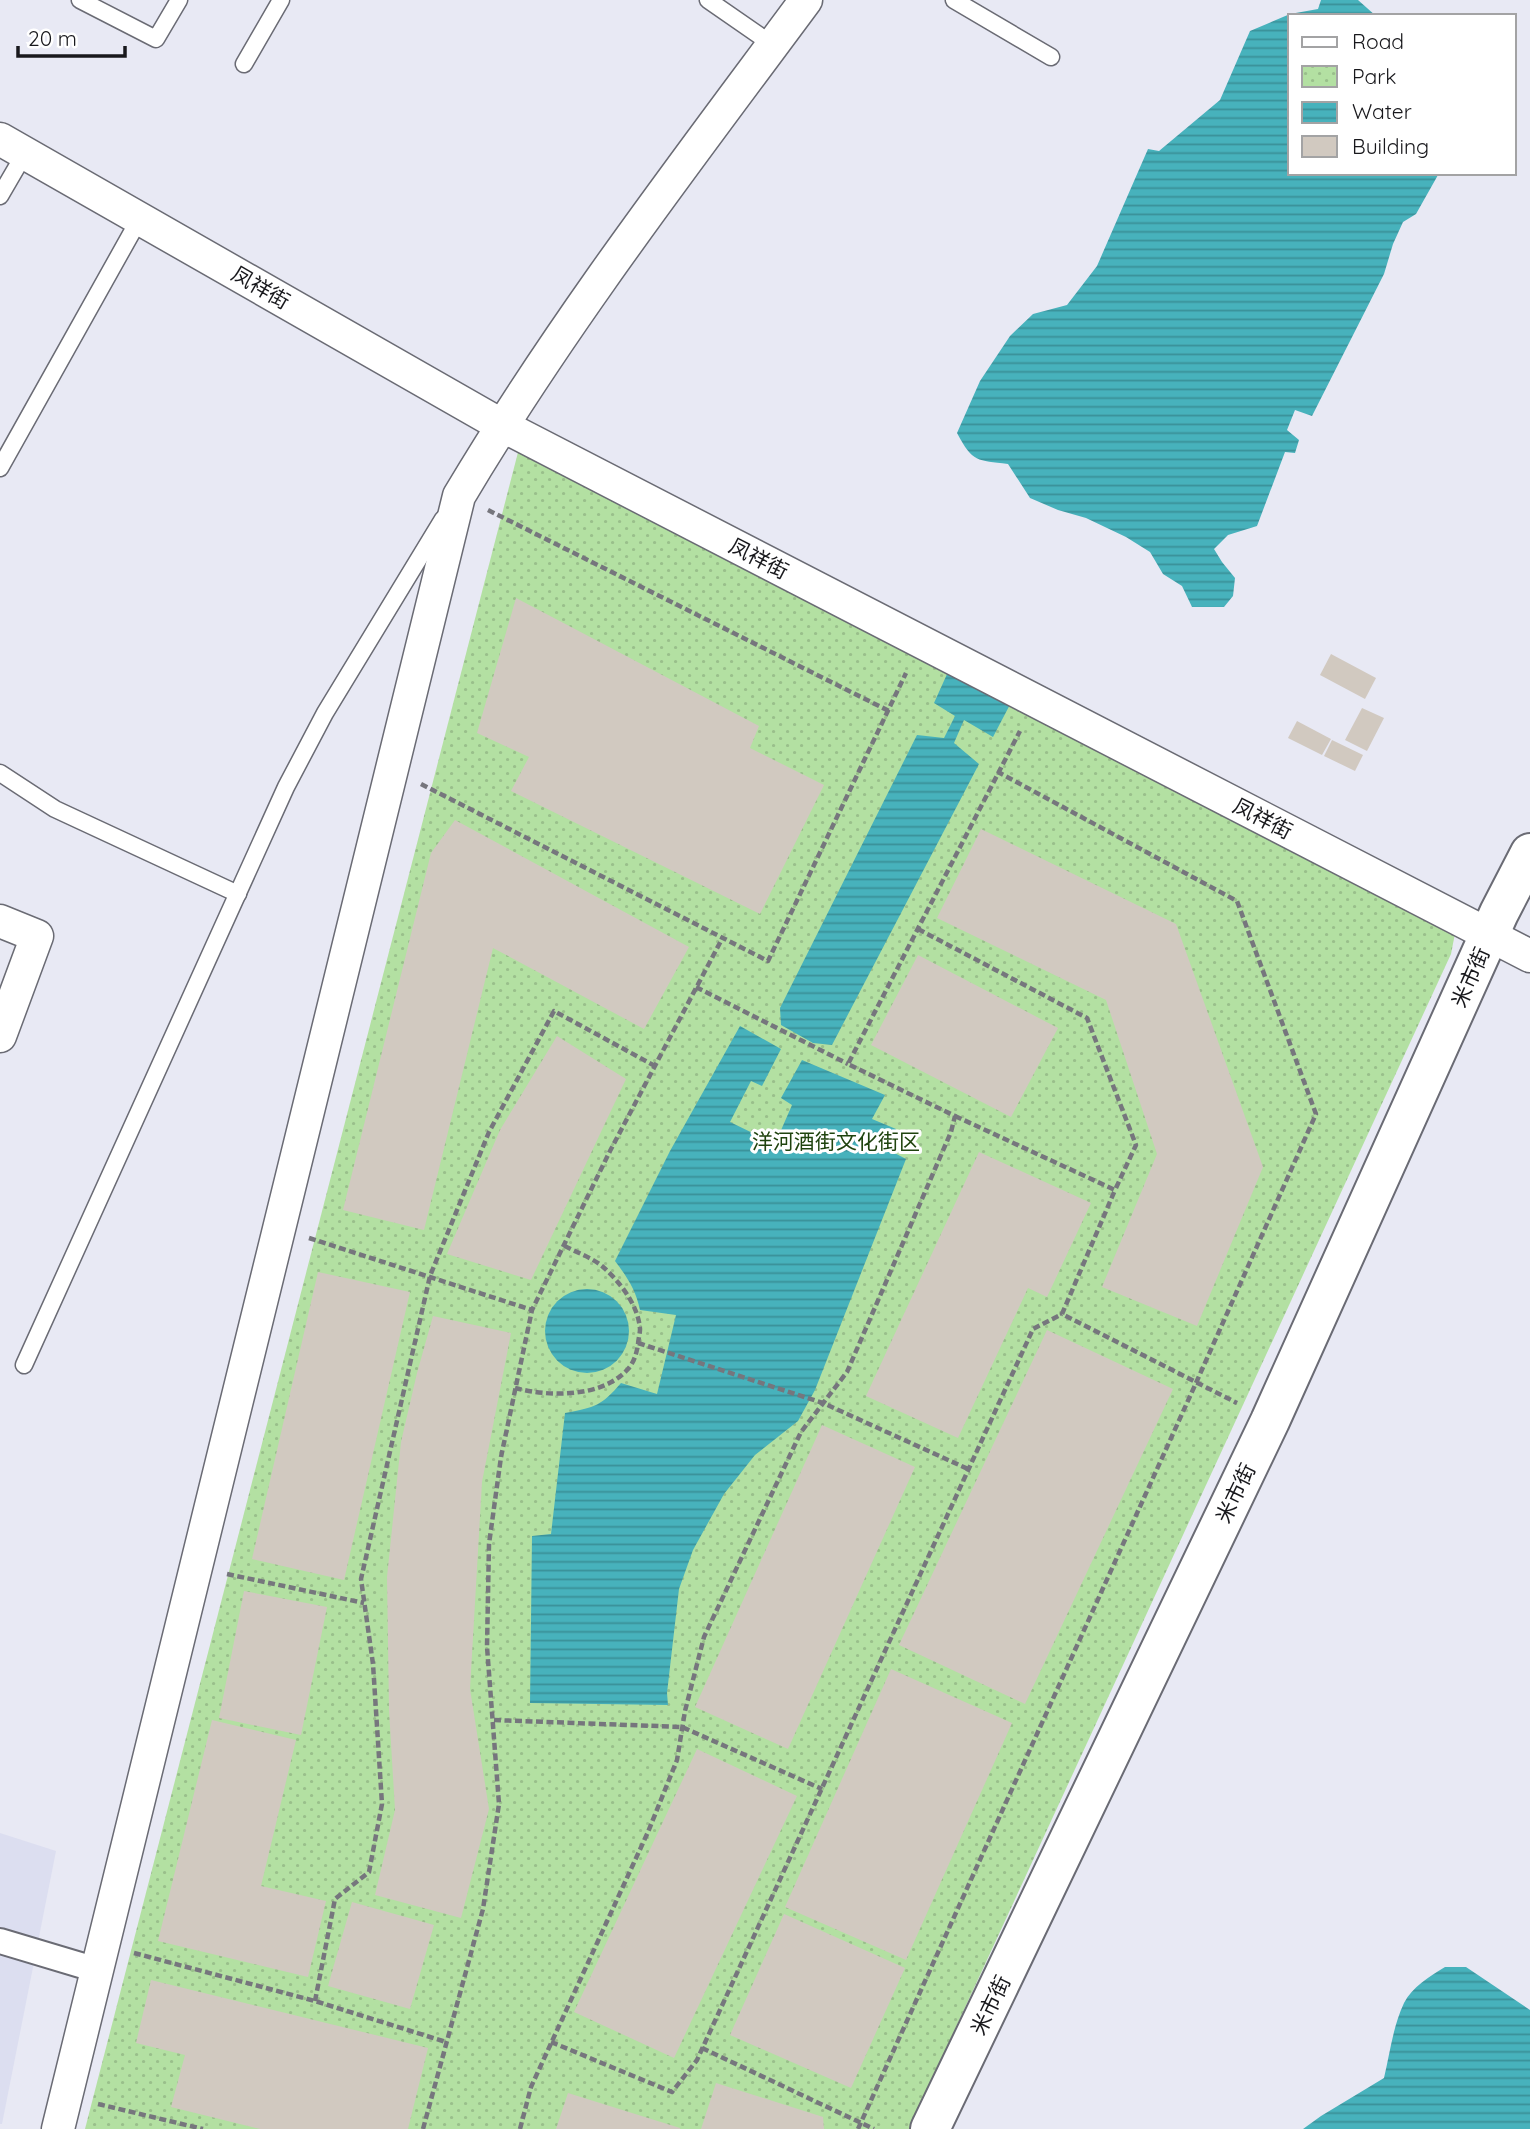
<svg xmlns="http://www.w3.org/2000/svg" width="1530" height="2129" viewBox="0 0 1530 2129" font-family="Quicksand,'Noto Sans SC',sans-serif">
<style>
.built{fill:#dcdef0}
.park{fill:url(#park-dots)}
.water{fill:url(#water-rules)}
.building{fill:#d1c9c0}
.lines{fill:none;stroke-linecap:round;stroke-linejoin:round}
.service-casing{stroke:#6a6b74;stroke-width:19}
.pedestrian-casing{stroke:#6a6b74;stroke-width:28}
.minor-casing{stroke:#6a6b74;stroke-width:35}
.tertiary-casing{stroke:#6a6b74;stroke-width:42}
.path{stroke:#76767d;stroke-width:4.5;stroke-dasharray:7 3.5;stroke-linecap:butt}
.service{stroke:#fff;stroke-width:16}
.pedestrian{stroke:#fff;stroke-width:24}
.minor{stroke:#fff;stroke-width:32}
.tertiary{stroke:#fff;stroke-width:38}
.labels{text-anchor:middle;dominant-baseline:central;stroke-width:6;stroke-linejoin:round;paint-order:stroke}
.street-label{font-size:21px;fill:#18181c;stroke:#fff}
.park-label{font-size:21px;fill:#1f430e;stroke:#fff}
</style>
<defs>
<pattern id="park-dots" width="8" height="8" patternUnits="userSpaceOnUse" patternTransform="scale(1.75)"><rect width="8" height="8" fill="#b3e0a2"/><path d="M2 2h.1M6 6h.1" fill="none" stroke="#99bf8b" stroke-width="1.8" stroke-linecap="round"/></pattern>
<pattern id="water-rules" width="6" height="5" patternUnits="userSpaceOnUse" patternTransform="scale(1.75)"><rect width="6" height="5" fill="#47b2bc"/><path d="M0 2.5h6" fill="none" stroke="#3a9098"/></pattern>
</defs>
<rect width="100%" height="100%" fill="#e8e9f4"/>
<path class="built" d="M0,1833L56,1851L2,2124H0Z"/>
<path class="park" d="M523,433L1459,913L1451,954L909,2129H85Z"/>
<g class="water">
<path d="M1321,0H1358L1376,16H1290V173H1437L1438,175L1416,214L1403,222L1393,244L1384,274L1312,416L1295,410L1287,430L1299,440L1295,453L1285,452L1257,526L1228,535L1214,549L1222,562L1235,578L1233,596L1224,607H1192L1182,586L1163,574L1150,552L1126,537L1086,518L1058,510L1030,498L1008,464C977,460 973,463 957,433L980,381L1010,336L1033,314L1067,305L1097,266L1148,149L1159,151L1220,100L1250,31L1290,14L1318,9Z"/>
<path d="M952,663L1015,695L993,737L964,720L954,743L979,764L832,1045L813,1043L781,1025L780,1008L917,735L944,738L955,716L934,703Z"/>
<path d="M740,1026L781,1049L762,1086L751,1081L730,1122L775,1144L792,1105L781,1098L802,1060L885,1095L872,1119L896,1129L887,1149L906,1159L815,1390L798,1421L755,1455L724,1494L693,1550L679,1589L667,1693L668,1705L530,1703L532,1536L551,1534L565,1413C596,1407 601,1406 621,1383L657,1394L676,1315L640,1310C636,1290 627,1277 615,1261L670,1151Z"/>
<circle cx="587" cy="1331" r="42"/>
<path d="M1445,1967H1466L1530,2010V2129H1303L1321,2116L1384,2078C1390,2053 1393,2026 1404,2003C1412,1987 1430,1976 1445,1967Z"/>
</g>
<g class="building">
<path d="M516,598L759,726L750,748L824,785L760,914L511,791L529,757L477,733Z"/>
<path d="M1331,654L1376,678L1365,699L1320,675Z"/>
<path d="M1362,708L1384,718L1367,751L1345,740Z"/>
<path d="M1297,721L1331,739L1322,755L1288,738Z"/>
<path d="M1332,740L1363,755L1355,771L1324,756Z"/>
<path d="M455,820L689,947L644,1029L493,948L424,1230L343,1210L431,853Z"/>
<path d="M981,829L1176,924L1263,1167L1197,1326L1102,1287L1157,1154L1106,1000L937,918Z"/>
<path d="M918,955L1058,1028L1011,1117L871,1045Z"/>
<path d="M557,1036L626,1079L531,1280L447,1254L500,1130Z"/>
<path d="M979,1152L1091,1203L1047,1297L1028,1288L958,1438L866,1396Z"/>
<path d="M318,1272L410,1292L344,1580L252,1559Z"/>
<path d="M433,1316L511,1333L482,1482L470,1689L489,1809L461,1918L375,1895L395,1810L389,1710L387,1577L401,1442L417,1373Z"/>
<path d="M1047,1330L1173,1389L1025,1704L899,1645Z"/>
<path d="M822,1425L915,1467L788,1749L695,1707Z"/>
<path d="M244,1591L327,1607L301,1735L219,1718Z"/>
<path d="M891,1669L1012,1723L906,1960L785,1907Z"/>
<path d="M212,1720L296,1740L261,1886L326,1901L308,1977L158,1941Z"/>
<path d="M697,1749L797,1796L674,2058L574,2012Z"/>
<path d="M352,1902L434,1925L410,2009L328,1986Z"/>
<path d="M784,1914L905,1968L851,2088L730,2035Z"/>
<path d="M151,1980L428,2048L408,2129H260L171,2107L185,2055L136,2043Z"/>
<path d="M716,2083L823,2117L824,2129H701Z"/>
<path d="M568,2093L680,2128V2129H556Z"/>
</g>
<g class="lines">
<g class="service-casing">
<g id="service">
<path d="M80,0L156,39L179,0"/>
<path d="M708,0L773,45"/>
<path d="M954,0L1051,57"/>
<path d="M244,64L281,0"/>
<path d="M0,196L25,153"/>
<path d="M0,468L140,218"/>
<path d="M0,773L55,809L238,894"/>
<path d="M24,1365L286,787L325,713L443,519"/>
</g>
</g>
<g class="pedestrian-casing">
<path id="pedestrian" d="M0,1941L97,1970"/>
</g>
<g class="minor-casing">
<g id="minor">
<path d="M0,139L501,425L1530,956"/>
<path d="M0,921L37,936L0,1036"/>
<path d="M58,2129L459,496C562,323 686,162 806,0"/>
</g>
</g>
<g class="tertiary-casing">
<path id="tertiary" d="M930,2129L1270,1421L1499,913L1530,853"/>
</g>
<g class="path">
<path d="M488,510L889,711"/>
<path d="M421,784L768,961L906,673"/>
<path d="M918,929L1087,1018L1136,1145L1115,1190"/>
<path d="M696,987L848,1064"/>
<path d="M955,1116L1115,1190L1062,1314L1237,1403"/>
<path d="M309,1238L532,1310"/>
<path d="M638,1343L823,1403L968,1469"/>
<path d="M515,1388C549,1397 602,1398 628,1369C634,1362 636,1355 638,1345C638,1340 640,1334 640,1329C638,1304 619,1281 602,1266C591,1257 575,1252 563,1245"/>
<path d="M227,1574L364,1603"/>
<path d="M494,1720L682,1727L822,1789"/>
<path d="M134,1953L315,2001L446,2042"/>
<path d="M315,2001L335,1899L369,1872L382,1804L373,1664L361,1579L430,1276L489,1132L554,1011L655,1066"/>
<path d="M551,2042L672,2092L697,2060L1033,1329L1062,1314"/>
<path d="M702,2048L874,2129"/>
<path d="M98,2104L203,2129"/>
<path d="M423,2129L483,1909L499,1804L487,1647L489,1544L501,1457L532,1310L610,1151L723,937"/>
<path d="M520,2129L531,2087L648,1832L677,1760L685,1711L704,1637L801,1432L847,1372L951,1132L955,1116L848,1064L1020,731"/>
<path d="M858,2129L1196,1383L1316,1114L1237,901L998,772"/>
</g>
<use href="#service" class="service"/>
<use href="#pedestrian" class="pedestrian"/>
<use href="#minor" class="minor"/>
<use href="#tertiary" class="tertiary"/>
</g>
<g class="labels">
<g class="street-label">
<text transform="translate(261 287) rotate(30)">凤祥街</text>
<text transform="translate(759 558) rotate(27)">凤祥街</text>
<text transform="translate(1263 818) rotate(27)">凤祥街</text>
<text transform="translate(1470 977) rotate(-66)">米市街</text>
<text transform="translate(1235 1493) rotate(-64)">米市街</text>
<text transform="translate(990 2005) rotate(-64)">米市街</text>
</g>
<g class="park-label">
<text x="836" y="1141">洋河酒街文化街区</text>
</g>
</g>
<rect x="1288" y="14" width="228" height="161" fill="#ffffff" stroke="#a3a3a4" stroke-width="2"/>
<rect x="1302" y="37" width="35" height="10" fill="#ffffff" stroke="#a3a3a4" stroke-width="2"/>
<text x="1352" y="49" font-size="21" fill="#18181c">Road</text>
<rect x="1302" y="66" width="35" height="21" fill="url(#park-dots)" stroke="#a3a3a4" stroke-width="2"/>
<text x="1352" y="84" font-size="21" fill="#18181c">Park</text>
<rect x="1302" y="102" width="35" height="21" fill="url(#water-rules)" stroke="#a3a3a4" stroke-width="2"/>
<text x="1352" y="119" font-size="21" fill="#18181c">Water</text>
<rect x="1302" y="136" width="35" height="21" fill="#d1c9c0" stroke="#a3a3a4" stroke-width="2"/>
<text x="1352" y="154" font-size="21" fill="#18181c">Building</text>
<path d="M18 46v10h107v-10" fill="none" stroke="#18181c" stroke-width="3.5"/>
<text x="28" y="46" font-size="21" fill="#18181c" stroke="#ffffff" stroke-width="5" paint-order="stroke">20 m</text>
</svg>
